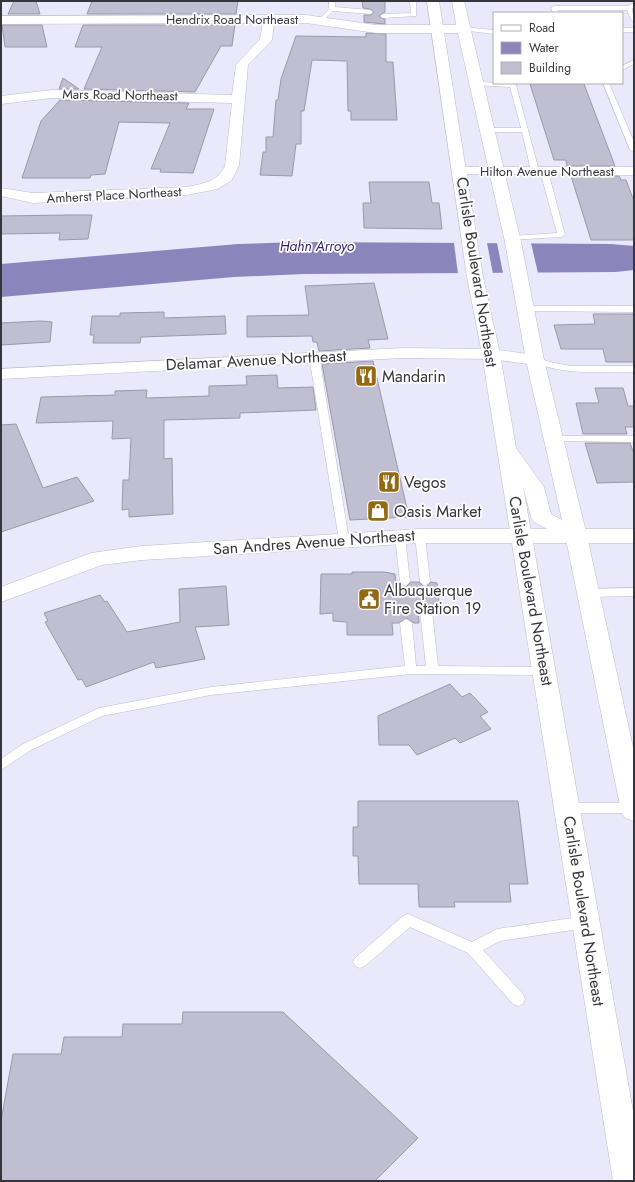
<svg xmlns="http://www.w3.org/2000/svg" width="635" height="1182" viewBox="0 0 635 1182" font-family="Jost,sans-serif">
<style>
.water{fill:#8c85bb}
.pier{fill:#eae8fb}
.building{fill:#c0bed1;stroke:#9a98aa}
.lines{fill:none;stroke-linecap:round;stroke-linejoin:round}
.lane-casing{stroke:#bdbcce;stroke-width:1}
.street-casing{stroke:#bdbcce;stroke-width:1}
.secondary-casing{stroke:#bdbcce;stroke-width:1}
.lane{fill:#fff;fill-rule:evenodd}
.street{fill:#fff;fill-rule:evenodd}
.secondary{fill:#fff;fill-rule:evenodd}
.labels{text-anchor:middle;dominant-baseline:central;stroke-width:3.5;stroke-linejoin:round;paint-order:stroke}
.far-street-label{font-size:13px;fill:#36353c;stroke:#fff}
.far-water-label{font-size:14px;font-style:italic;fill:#342465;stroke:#fff}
.street-label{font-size:16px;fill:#36353c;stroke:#fff}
.poi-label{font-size:16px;fill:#36353c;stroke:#fff;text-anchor:start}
</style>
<rect width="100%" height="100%" fill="#eae8fb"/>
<path class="water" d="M298,242L611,244L634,246V270L616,272L304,274L234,277L1,297V264L238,244Z"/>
<g class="pier">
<path d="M454,243H487L493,274H458Z"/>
<path d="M497,243H531L538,273H503Z"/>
</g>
<g class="building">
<path d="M14,1H36L40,14H8Z"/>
<path d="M92,1H238L236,14H87Z"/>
<path d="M362,1H385V12L379,16L385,19V24L364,22V15H371L374,12L370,9L363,8Z"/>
<path d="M2,25H42L47,47H5Z"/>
<path d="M83,25H235L232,46H221L195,92L84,89L102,47H75Z"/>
<path d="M366,33L386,34V62H393L397,120H351V111H348L347,61L312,60L304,111H301V144H296L292,176L260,175L263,152H266V137H273L276,100H278L281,79L296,36L366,37Z"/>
<path d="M63,78L79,89H59Z"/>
<path d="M530,84H584L615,166H567L566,160H554Z"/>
<path d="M60,100L189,103L186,109H214L193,173L160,172L161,169H151L170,123L119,122L105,174L91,175L90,178H22L41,121Z"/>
<path d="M571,176H619L621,180H626L634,201V240H591Z"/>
<path d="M369,182H429L432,203H439L442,229L364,228L363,203H371Z"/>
<path d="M67,215H92L88,239L59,240L60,233L1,234V216Z"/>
<path d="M374,283L388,339L368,340L370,348L319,351L317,342H313L312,336L247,337V316L309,315L305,286Z"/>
<path d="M164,312V318L225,316L226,334L141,337L140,343H93L94,335H90L92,316H120V313Z"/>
<path d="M593,314H634V362H606L603,349H561L554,325L595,324Z"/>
<path d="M41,321L52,322L50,342L1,345V323Z"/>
<path d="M373,361L409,517L350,520L322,364Z"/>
<path d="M277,375L278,388L313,387L316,410L240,413V418L164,420V459L172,458L173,514L129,517V509L122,510L123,480H129L131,438L112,439L113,421L36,423L41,397L115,395V391L147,390L146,398L209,396V386L247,385L246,376Z"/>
<path d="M595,388H623L628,406H634V427H625L627,434H583L576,403H599Z"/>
<path d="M16,424L43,488L77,477L94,501L1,532V425Z"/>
<path d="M585,443H630L634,454V482L597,483Z"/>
<path d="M352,572H384L395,574L396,582L405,588L411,582H419L425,588L431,582L437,583L440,611H434L425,606L418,611L419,623H414L407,618L399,623H392L393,635H347V622L333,621V613L320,614L321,574H352Z"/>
<path d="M226,586L229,625L195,627L205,659L156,668L154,662L86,687L82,679L78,680L45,622L48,621L44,613L100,595L105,602L107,601L127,632L180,622L179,589Z"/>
<path d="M450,684L462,697L470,693L488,712L480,716L491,729L460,743L455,738L417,755L409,745H379L378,716Z"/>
<path d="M358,801H518L528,884H509L511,902H454L455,907H419L418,884H359L358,856H353V827H358Z"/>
<path d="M183,1012H283L418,1138L375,1181H1V1121L13,1054H61L64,1037H122L123,1024H182Z"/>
</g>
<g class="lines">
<g class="lane-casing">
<g id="lane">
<path d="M329,1H335V7L370,10L373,12L370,14L333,11L323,21H319V19L329,9Z"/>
<path d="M410,1H416V16L383,18L380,16L383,14L411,13Z"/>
<path d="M634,3V7L632,9L634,22L631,20L627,10H558L559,13H553L551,8L554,6H628Z"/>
<path d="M463,27L494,30V34L461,30L460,29Z"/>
<rect x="622" y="28" width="12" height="4"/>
<path d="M634,60V64L622,70V66Z"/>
<path d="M476,82L513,83L516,85L539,171L538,173L531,171L522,132H486L483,130L486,128H521L510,87L474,85V83Z"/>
<path d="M603,83H609L634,142V152L630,150Z"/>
<path d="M541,169L548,171L565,235L561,237L509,240V236H512L557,233L540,171Z"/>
<path d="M525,306H634V312L522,311V307Z"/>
<path d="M316,354L320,357L321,368L349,540L344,543L339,540L311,368L312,357Z"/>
<path d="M535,357L550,362L571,366H634V372C599,372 565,375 532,362V358Z"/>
<path d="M553,436H634V442L550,441L548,439Z"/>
<path d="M400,533L405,536L410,582L405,586L400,582L395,536Z"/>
<path d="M420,533L425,536L430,582L425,586L420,582L415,536Z"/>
<path d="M634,588V596L588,597L582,593L588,589Z"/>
<path d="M426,607L432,611L438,666L544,667L548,668L550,671L548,674L544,675L411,674L211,695L102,716L31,750L1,770V759L23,744L99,708L211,687L405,666L400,623L406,619L412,623L416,666H426L420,611Z"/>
<path d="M567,803H634V813H567L562,812L561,808L562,804Z"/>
<path d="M408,914L472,942L497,929L586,916L591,918L593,922L591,926L586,928L500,941L483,950L523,994L525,999L523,1004L518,1006L513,1004L468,953L410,927L365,966L360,968L355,966L353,962L355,958L403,916Z"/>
</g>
</g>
<g class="street-casing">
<g id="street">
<path d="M306,15L376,25H463L469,29L463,33H376L306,23H274L272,40L248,65L239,166L231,181L217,189L187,195L33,203L1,196V188L33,193L187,187C204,183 216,183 225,166L232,103L52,98L1,104V96L52,90L232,95L236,65L260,39L263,23L1,24V16Z"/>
<path d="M460,167H634V175L455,174L453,171L455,168Z"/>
<path d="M403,348L491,349L535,355L541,356L544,360L541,364L535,365L491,359L403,358L1,379V369Z"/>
<path d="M420,529H634V543H420L142,560L102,565L1,602V587L91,553L142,546Z"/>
</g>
</g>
<g class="secondary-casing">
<path id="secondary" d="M427,1H439L483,277L500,354L516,448L544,487L551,514L562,520L526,360L505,242L457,29L452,1H464L521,242L544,360L587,536L634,752V821L625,818L621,811L566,539L534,522L531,517L523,486L634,1117V1181H613L482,354L467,277Z"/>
</g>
<use href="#lane" class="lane"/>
<use href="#street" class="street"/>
<use href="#secondary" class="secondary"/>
</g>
<defs>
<g id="restaurant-square" transform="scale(1.15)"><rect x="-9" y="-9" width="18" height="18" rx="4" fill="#936a13" stroke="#fff"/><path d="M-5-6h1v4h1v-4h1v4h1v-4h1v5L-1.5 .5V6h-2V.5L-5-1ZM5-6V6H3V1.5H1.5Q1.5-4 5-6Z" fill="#fff"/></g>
<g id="shop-square" transform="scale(1.15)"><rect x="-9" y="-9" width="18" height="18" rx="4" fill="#936a13" stroke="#fff"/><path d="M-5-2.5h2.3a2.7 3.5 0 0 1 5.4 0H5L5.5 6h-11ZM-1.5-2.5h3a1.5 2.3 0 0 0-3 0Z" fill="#fff"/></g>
<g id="civic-square" transform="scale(1.15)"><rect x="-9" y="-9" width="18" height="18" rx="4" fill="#936a13" stroke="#fff"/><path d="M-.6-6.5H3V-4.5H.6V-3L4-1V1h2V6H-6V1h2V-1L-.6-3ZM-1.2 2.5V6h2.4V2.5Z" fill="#fff"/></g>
</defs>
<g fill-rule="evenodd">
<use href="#restaurant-square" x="366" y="376"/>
<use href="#restaurant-square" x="389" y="482"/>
<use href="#shop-square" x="378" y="511"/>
<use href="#civic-square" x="369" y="599"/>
</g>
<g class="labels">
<g class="far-street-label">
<text x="232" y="19">Hendrix Road Northeast</text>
<text transform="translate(120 95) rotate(1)">Mars Road Northeast</text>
<text x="547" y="171">Hilton Avenue Northeast</text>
<text transform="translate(114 195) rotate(-3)">Amherst Place Northeast</text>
</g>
<g class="far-water-label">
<text x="317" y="246">Hahn Arroyo</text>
</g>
<g class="street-label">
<text transform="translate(477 272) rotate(81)">Carlisle Boulevard Northeast</text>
<text transform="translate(256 360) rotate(-3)">Delamar Avenue Northeast</text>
<text transform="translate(314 542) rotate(-4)">San Andres Avenue Northeast</text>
<text transform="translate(531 591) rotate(80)">Carlisle Boulevard Northeast</text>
<text transform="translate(584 911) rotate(81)">Carlisle Boulevard Northeast</text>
</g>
<g class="poi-label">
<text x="382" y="376">Mandarin</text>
<text x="404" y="482">Vegos</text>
<text x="394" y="511">Oasis Market</text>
<text x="384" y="590">Albuquerque<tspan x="384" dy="18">Fire Station 19</tspan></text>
</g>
</g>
<rect width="635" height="1182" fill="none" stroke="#36353c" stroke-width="4"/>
<rect x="493" y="12" width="130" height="72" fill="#ffffff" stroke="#afaeb1"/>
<rect x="501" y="25" width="20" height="6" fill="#ffffff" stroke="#afaeb1"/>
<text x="529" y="32" font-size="12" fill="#36353c">Road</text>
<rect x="501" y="42" width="20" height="12" fill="#8c85bb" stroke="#afaeb1"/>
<text x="529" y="52" font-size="12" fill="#36353c">Water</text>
<rect x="501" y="62" width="20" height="12" fill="#c0bed1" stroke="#afaeb1"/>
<text x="529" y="72" font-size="12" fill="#36353c">Building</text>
</svg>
